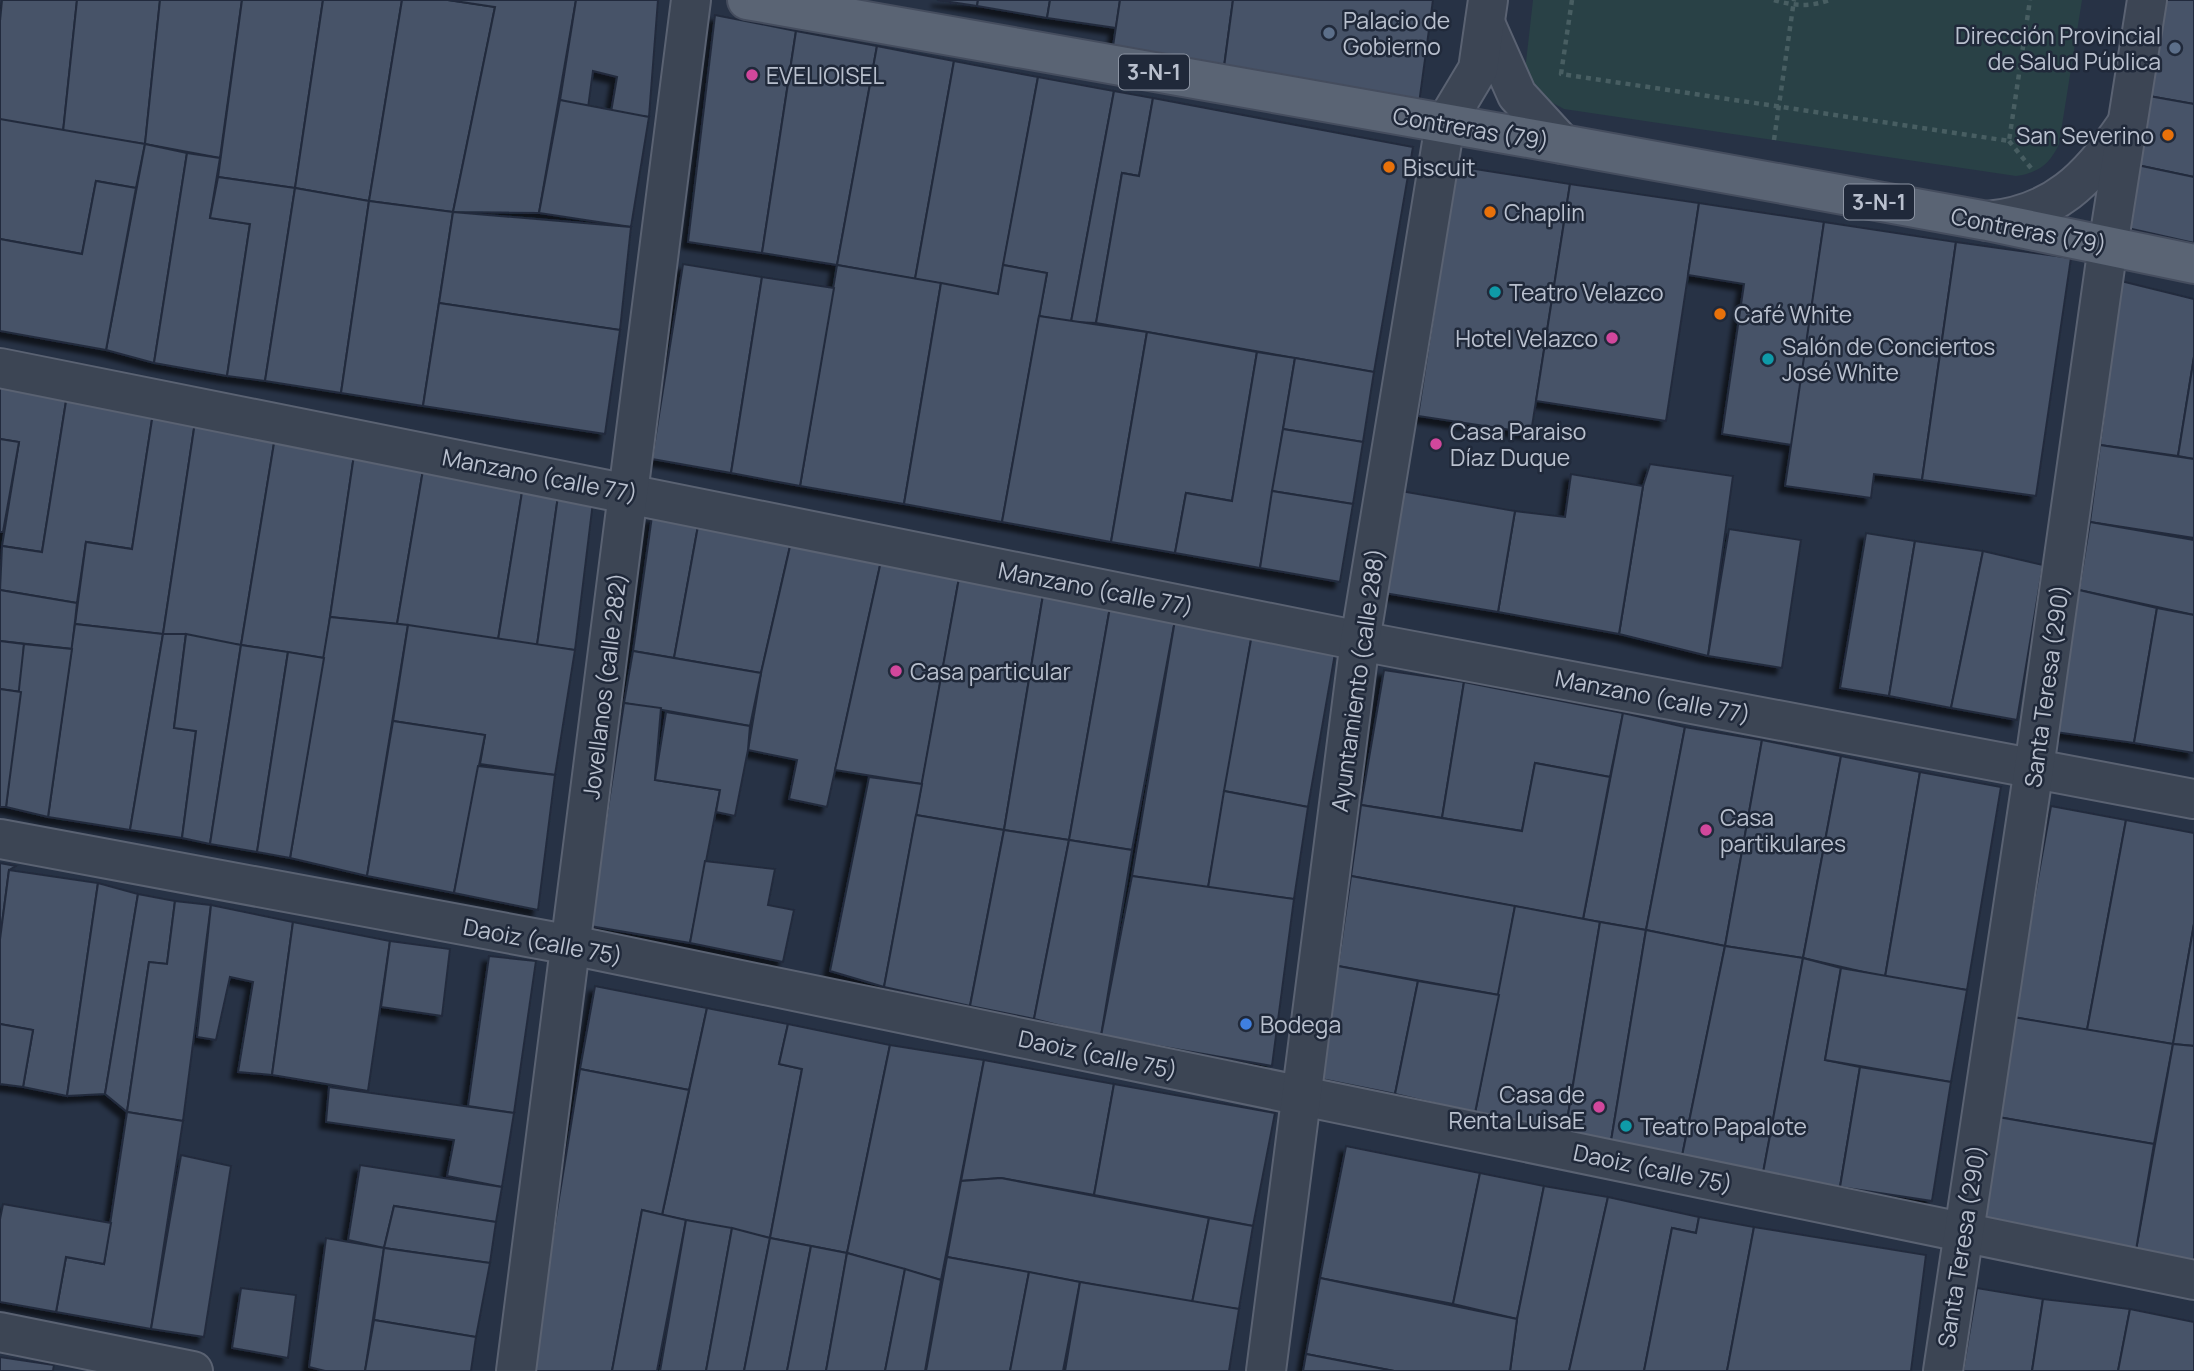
<svg xmlns="http://www.w3.org/2000/svg" width="2194" height="1371" viewBox="0 0 2194 1371" font-family="Manrope,sans-serif">
<style>
.green{fill:#294146}
.building{fill:#465267;stroke:#222b3c;stroke-width:2;filter:url(#shadow)}
.lines{fill:none;stroke-linecap:round;stroke-linejoin:round}
.minor-casing{stroke:#5a6272;stroke-width:42}
.major-casing{stroke:#454d5e;stroke-width:42}
.path{stroke:#485e62;stroke-width:4.5;stroke-dasharray:5 5;stroke-linecap:butt}
.minor{stroke:#3c4554;stroke-width:38}
.major{stroke:#5a6474;stroke-width:38}
.service-dot{fill:#5c6f8a;stroke:#20293a;stroke-width:2.5}
.hotel-dot{fill:#d1479c;stroke:#20293a;stroke-width:2.5}
.food-dot{fill:#e8710a;stroke:#20293a;stroke-width:2.5}
.culture-dot{fill:#0f9aa8;stroke:#20293a;stroke-width:2.5}
.shop-dot{fill:#3f7fe0;stroke:#20293a;stroke-width:2.5}
.labels{text-anchor:middle;dominant-baseline:central;stroke-width:5;stroke-linejoin:round;paint-order:stroke}
.shield{fill:#20293a;stroke:#8b93a2;stroke-width:2}
.shield-label{font-size:21px;font-weight:bold;fill:#b9c0ce}
.poi-label{font-size:23px;fill:#b9c0ce;stroke:#20293a;text-anchor:start}
.street-label{font-size:23px;fill:#b9c0ce;stroke:#20293a}
</style>
<defs>
<filter id="shadow"><feDropShadow dx="-6" dy="6" stdDeviation="2" flood-color="#0009"/></filter>
</defs>
<rect width="100%" height="100%" fill="#273245"/>
<path class="green" d="M1533,0H2082L2059,144C2050,164 2038,173 2016,176L1564,109L1547,100L1525,71Z"/>
<g class="building">
<path d="M2,0H77L63,132L0,120V21Z"/>
<path d="M77,0H160L145,144L63,132Z"/>
<path d="M160,0H242L220,158L145,144Z"/>
<path d="M242,0H323L295,188L218,177Z"/>
<path d="M323,0H402L369,201L295,188Z"/>
<path d="M402,0H448L495,7L453,212L369,201Z"/>
<path d="M448,0H576L539,213L453,212L495,7Z"/>
<path d="M576,0H658L649,117L611,112L617,77L593,71L588,108L560,100Z"/>
<path d="M937,0H978L977,6Z"/>
<path d="M978,0H1050L1047,18L977,6Z"/>
<path d="M1050,0H1120L1116,28L1047,18Z"/>
<path d="M1120,0H1233L1224,67L1113,46Z"/>
<path d="M1233,0H1433L1419,104L1224,67Z"/>
<path d="M2164,0H2194V104L2149,96Z"/>
<path d="M715,15L796,31L762,253L688,242Z"/>
<path d="M796,31L877,46L837,265L762,253Z"/>
<path d="M877,46L954,61L915,279L837,265Z"/>
<path d="M954,61L1038,77L998,294L915,279Z"/>
<path d="M1038,77L1114,91L1071,322L1039,316L1047,273L1003,265Z"/>
<path d="M1114,91L1153,98L1139,176L1122,173L1096,323L1071,322Z"/>
<path d="M2149,96L2194,104V177L2137,165Z"/>
<path d="M1153,98L1413,147L1374,372L1096,323L1122,173L1139,176Z"/>
<path d="M560,100L649,117L631,227L539,213Z"/>
<path d="M0,119L145,144L136,188L96,181L82,254L0,239Z"/>
<path d="M145,144L187,153L154,363L106,350Z"/>
<path d="M187,153L220,158L210,218L250,224L227,376L154,363Z"/>
<path d="M2137,165L2194,177V243L2123,227Z"/>
<path d="M1456,166L1570,184L1531,433L1418,416Z"/>
<path d="M218,177L295,188L265,381L227,376L250,224L210,218Z"/>
<path d="M96,181L136,188L106,350L0,331V239L82,254Z"/>
<path d="M1570,184L1699,203L1666,421L1536,401Z"/>
<path d="M295,188L369,201L341,393L265,381Z"/>
<path d="M369,201L453,212L423,406L341,393Z"/>
<path d="M1699,203L1824,222L1792,445L1722,434L1744,284L1688,275Z"/>
<path d="M453,212L631,227L620,330L439,303Z"/>
<path d="M1824,222L1956,242L1922,480L1874,474L1871,498L1785,486Z"/>
<path d="M1956,242L2071,258L2036,496L1922,480Z"/>
<path d="M683,264L762,277L731,473L652,459Z"/>
<path d="M837,265L941,283L904,504L800,486Z"/>
<path d="M1003,265L1047,273L1002,522L904,504L941,283L998,294Z"/>
<path d="M762,277L834,288L800,486L731,473Z"/>
<path d="M2121,281L2194,299V357L2178,456L2100,445Z"/>
<path d="M439,303L620,330L605,434L423,406Z"/>
<path d="M1039,316L1147,332L1111,542L1002,522Z"/>
<path d="M1147,332L1257,352L1232,501L1186,493L1175,553L1111,542Z"/>
<path d="M1257,352L1295,358L1260,568L1175,553L1186,493L1232,501Z"/>
<path d="M2194,357V459L2178,456Z"/>
<path d="M1295,358L1374,372L1363,442L1283,429Z"/>
<path d="M0,385L67,395L42,552L2,546L19,442L0,439Z"/>
<path d="M67,395L153,413L132,549L86,542L77,603L0,590L2,546L42,552Z"/>
<path d="M153,413L195,422L163,634L75,624L86,542L132,549Z"/>
<path d="M195,422L275,437L241,645L163,634Z"/>
<path d="M1283,429L1363,442L1353,504L1272,491Z"/>
<path d="M275,437L354,455L324,658L241,645Z"/>
<path d="M0,439L19,442L3,532H0Z"/>
<path d="M2100,445L2194,459V538L2090,522Z"/>
<path d="M354,455L423,470L397,624L330,617Z"/>
<path d="M1650,464L1733,476L1708,656L1619,634L1643,486Z"/>
<path d="M423,470L523,486L498,640L397,624Z"/>
<path d="M1571,474L1643,486L1619,634L1498,612L1515,511L1565,517Z"/>
<path d="M523,486L558,496L537,645L498,640Z"/>
<path d="M1272,491L1353,504L1340,582L1260,568Z"/>
<path d="M1401,491L1515,511L1498,612L1384,593Z"/>
<path d="M558,496L593,502L575,650L537,645Z"/>
<path d="M652,516L698,526L674,658L633,651Z"/>
<path d="M2090,522L2194,540V615L2079,590Z"/>
<path d="M698,526L791,542L761,673L674,658Z"/>
<path d="M1729,529L1801,540L1782,668L1708,656Z"/>
<path d="M1866,533L1915,541L1889,696L1840,688Z"/>
<path d="M1915,541L1983,551L1951,708L1889,696Z"/>
<path d="M791,542L881,561L827,807L789,799L797,760L748,750L761,673Z"/>
<path d="M1983,551L2043,565L2017,720L1951,708Z"/>
<path d="M881,561L959,578L922,784L835,770Z"/>
<path d="M959,578L1043,595L1004,830L916,815Z"/>
<path d="M0,590L77,603L72,649L0,641Z"/>
<path d="M2079,590L2157,608L2134,743L2055,732Z"/>
<path d="M1043,595L1110,607L1069,840L1004,830Z"/>
<path d="M1110,607L1175,620L1132,850L1069,840Z"/>
<path d="M2157,608L2194,615V753L2134,743Z"/>
<path d="M330,617L408,625L367,876L290,858Z"/>
<path d="M1175,620L1252,634L1208,888L1132,876Z"/>
<path d="M75,624L163,634L130,830L48,817Z"/>
<path d="M408,625L575,650L555,775L480,764L485,735L393,721Z"/>
<path d="M163,634H186L174,728L196,731L182,838L130,830Z"/>
<path d="M186,634L241,645L210,844L182,838L196,731L174,728Z"/>
<path d="M1252,634L1336,648L1308,807L1224,791Z"/>
<path d="M0,641L24,644L21,692L0,689Z"/>
<path d="M24,644L72,649L48,817L6,807Z"/>
<path d="M241,645L288,652L257,852L210,844Z"/>
<path d="M633,651L761,673L750,726L624,703Z"/>
<path d="M288,652L324,658L290,858L257,852Z"/>
<path d="M1384,670L1464,682L1442,818L1361,805Z"/>
<path d="M1464,682L1623,713L1610,777L1535,763L1522,831L1442,818Z"/>
<path d="M0,689L21,692L6,807H0Z"/>
<path d="M624,703L661,708L655,780L720,790L690,943L590,926Z"/>
<path d="M666,712L750,726L748,750L735,816L716,812L720,790L655,780Z"/>
<path d="M1623,713L1685,727L1646,930L1583,919Z"/>
<path d="M393,721L485,735L454,893L367,876Z"/>
<path d="M1685,727L1762,740L1725,946L1646,930Z"/>
<path d="M1762,740L1841,756L1803,958L1725,946Z"/>
<path d="M1841,756L1920,772L1885,977L1803,958Z"/>
<path d="M1535,763L1610,777L1583,919L1351,876L1361,805L1522,831Z"/>
<path d="M478,766L555,775L538,910L454,893Z"/>
<path d="M1920,772L2001,787L1967,990L1885,977Z"/>
<path d="M869,777L922,784L884,987L830,971Z"/>
<path d="M1224,791L1308,807L1294,899L1208,888Z"/>
<path d="M2051,806L2126,820L2087,1030L2013,1017Z"/>
<path d="M916,815L1004,830L970,1006L884,987Z"/>
<path d="M2126,820L2194,833V924L2173,1044L2087,1030Z"/>
<path d="M1004,830L1069,840L1034,1019L970,1006Z"/>
<path d="M1069,840L1132,850L1101,1036L1034,1019Z"/>
<path d="M705,861L775,869L768,905L794,910L783,962L690,943Z"/>
<path d="M0,863L16,866L9,870L0,939Z"/>
<path d="M9,870L98,883L67,1096L23,1087L33,1030L0,1024V939Z"/>
<path d="M1132,876L1294,899L1272,1066L1101,1036Z"/>
<path d="M1351,876L1515,906L1499,995L1338,966Z"/>
<path d="M98,883L138,894L105,1094L67,1096Z"/>
<path d="M138,894L175,901L167,964L149,962L127,1112L105,1094Z"/>
<path d="M175,901L211,905L183,1121L127,1112L149,962L167,964Z"/>
<path d="M211,905L293,922L272,1075L238,1072L253,982L230,977L216,1040L197,1037Z"/>
<path d="M1515,906L1600,922L1565,1133L1475,1113Z"/>
<path d="M293,922L390,941L368,1091L272,1075Z"/>
<path d="M1600,922L1646,930L1611,1141L1565,1133Z"/>
<path d="M2194,924V1046L2173,1044Z"/>
<path d="M1646,930L1725,946L1682,1156L1611,1141Z"/>
<path d="M390,941L450,949L442,1016L381,1007Z"/>
<path d="M1725,946L1803,958L1763,1173L1682,1156Z"/>
<path d="M489,956L536,961L514,1113L468,1106Z"/>
<path d="M1803,958L1841,968L1825,1060L1860,1067L1840,1187L1763,1173Z"/>
<path d="M1338,966L1418,981L1395,1094L1316,1078Z"/>
<path d="M1841,968L1967,990L1951,1082L1825,1060Z"/>
<path d="M1418,981L1499,995L1475,1113L1395,1094Z"/>
<path d="M595,986L707,1008L689,1090L580,1069Z"/>
<path d="M707,1008L788,1024L779,1064L802,1069L770,1238L662,1215Z"/>
<path d="M2013,1017L2173,1044L2154,1144L1998,1117Z"/>
<path d="M0,1024L33,1030L23,1087L0,1084Z"/>
<path d="M788,1024L890,1045L847,1253L770,1238L802,1069L779,1064Z"/>
<path d="M2173,1044L2194,1046V1261L2136,1250Z"/>
<path d="M890,1045L984,1060L941,1280L847,1253Z"/>
<path d="M984,1060L1114,1084L1094,1195L1001,1178L961,1181Z"/>
<path d="M1860,1067L1951,1082L1932,1201L1840,1187Z"/>
<path d="M580,1069L689,1090L662,1215L642,1210L612,1371H531Z"/>
<path d="M1114,1084L1275,1113L1253,1226L1094,1195Z"/>
<path d="M329,1087L514,1113L502,1187L447,1176L454,1140L326,1122Z"/>
<path d="M127,1112L183,1121L151,1329L56,1312L66,1257L104,1264Z"/>
<path d="M1998,1117L2154,1144L2136,1250L1979,1221Z"/>
<path d="M1346,1146L1480,1173L1453,1304L1320,1278Z"/>
<path d="M181,1155L231,1166L204,1337L151,1329Z"/>
<path d="M360,1165L502,1187L496,1222L394,1206L384,1248L348,1240Z"/>
<path d="M1480,1173L1544,1186L1517,1319L1453,1304Z"/>
<path d="M1001,1178L1209,1218L1192,1303L947,1257L961,1181Z"/>
<path d="M1544,1186L1608,1197L1569,1371H1510L1517,1319Z"/>
<path d="M1608,1197L1699,1217L1696,1233L1672,1228L1644,1371H1569Z"/>
<path d="M3,1204L111,1223L104,1264L66,1257L56,1312L0,1302V1219Z"/>
<path d="M394,1206L496,1222L490,1263L384,1248Z"/>
<path d="M642,1210L686,1220L657,1371H612Z"/>
<path d="M1699,1217L1754,1227L1727,1371H1644L1672,1228L1696,1233Z"/>
<path d="M1209,1218L1253,1226L1239,1309L1192,1303Z"/>
<path d="M686,1220L732,1228L706,1371H660Z"/>
<path d="M1754,1227L1926,1255L1911,1371H1727Z"/>
<path d="M732,1228L770,1238L744,1371H706Z"/>
<path d="M326,1238L384,1248L365,1371H325L309,1367Z"/>
<path d="M770,1238L811,1246L787,1371H744Z"/>
<path d="M811,1246L847,1253L826,1371H787Z"/>
<path d="M384,1248L490,1263L476,1337L374,1320Z"/>
<path d="M847,1253L905,1269L885,1371H826Z"/>
<path d="M947,1257L1029,1272L1010,1371H926Z"/>
<path d="M905,1269L941,1280L925,1371H885Z"/>
<path d="M1029,1272L1080,1282L1063,1371H1010Z"/>
<path d="M1320,1278L1517,1319L1510,1371H1394L1306,1354Z"/>
<path d="M1080,1282L1239,1309L1229,1371H1065Z"/>
<path d="M241,1288L296,1295L288,1358L232,1348Z"/>
<path d="M1977,1288L2043,1299L2032,1371H1963Z"/>
<path d="M2043,1299L2130,1309L2118,1371H2032Z"/>
<path d="M2130,1309L2194,1322V1371H2118Z"/>
<path d="M374,1320L476,1337L471,1371H365Z"/>
<path d="M1306,1354L1394,1371H1303Z"/>
<path d="M0,1357L54,1365L53,1371H0Z"/>
</g>
<g class="lines">
<g class="minor-casing">
<g id="minor">
<path d="M1485,23L1517,95L1562,144"/>
<path d="M1987,221C2054,215 2089,179 2126,125"/>
<path d="M0,368L1360,641L2194,799"/>
<path d="M0,839L571,945L2194,1280"/>
<path d="M0,1332L193,1371"/>
<path d="M516,1371L691,0"/>
<path d="M1266,1371L1360,641L1445,124L1478,69L1488,0"/>
<path d="M1943,1371L2034,768L2108,246L2147,0"/>
</g>
</g>
<g class="major-casing">
<path id="major" d="M747,0L1562,144L1987,221L2194,264"/>
</g>
<g class="path">
<path d="M1572,0L1561,74L2009,141L2030,0"/>
<path d="M1774,0C1794,6 1810,7 1830,0"/>
<path d="M1774,140L1794,0"/>
<path d="M2009,141L2031,168"/>
</g>
<use href="#minor" class="minor"/>
<use href="#major" class="major"/>
</g>
<g class="service-dot">
<circle cx="1329" cy="33" r="7"/>
<circle cx="2175" cy="48" r="7"/>
</g>
<g class="hotel-dot">
<circle cx="752" cy="75" r="7"/>
<circle cx="1612" cy="338" r="7"/>
<circle cx="1436" cy="444" r="7"/>
<circle cx="896" cy="671" r="7"/>
<circle cx="1706" cy="830" r="7"/>
<circle cx="1599" cy="1107" r="7"/>
</g>
<g class="food-dot">
<circle cx="2168" cy="135" r="7"/>
<circle cx="1389" cy="167" r="7"/>
<circle cx="1490" cy="212" r="7"/>
<circle cx="1720" cy="314" r="7"/>
</g>
<g class="culture-dot">
<circle cx="1495" cy="292" r="7"/>
<circle cx="1768" cy="359" r="7"/>
<circle cx="1626" cy="1126" r="7"/>
</g>
<circle class="shop-dot" cx="1246" cy="1024" r="7"/>
<g class="labels">
<g class="shield">
<rect x="1119" y="54.5" width="70" height="35" rx="5"/>
<rect x="1844" y="184.5" width="70" height="35" rx="5"/>
</g>
<g class="shield-label">
<text x="1154" y="72">3-N-1</text>
<text x="1879" y="202">3-N-1</text>
</g>
<g class="poi-label">
<text x="1343" y="20">Palacio de<tspan x="1343" dy="26">Gobierno</tspan></text>
<text x="2161" y="35" text-anchor="end">Dirección Provincial<tspan x="2161" dy="26">de Salud Pública</tspan></text>
<text x="766" y="75">EVELIOISEL</text>
<text x="2154" y="135" text-anchor="end">San Severino</text>
<text x="1403" y="167">Biscuit</text>
<text x="1504" y="212">Chaplin</text>
<text x="1509" y="292">Teatro Velazco</text>
<text x="1734" y="314">Café White</text>
<text x="1598" y="338" text-anchor="end">Hotel Velazco</text>
<text x="1782" y="346">Salón de Conciertos<tspan x="1782" dy="26">José White</tspan></text>
<text x="1450" y="431">Casa Paraiso<tspan x="1450" dy="26">Díaz Duque</tspan></text>
<text x="910" y="671">Casa particular</text>
<text x="1720" y="817">Casa<tspan x="1720" dy="26">partikulares</tspan></text>
<text x="1260" y="1024">Bodega</text>
<text x="1585" y="1094" text-anchor="end">Casa de<tspan x="1585" dy="26">Renta LuisaE</tspan></text>
<text x="1640" y="1126">Teatro Papalote</text>
</g>
<g class="street-label">
<text transform="translate(1471 128) rotate(10)">Contreras (79)</text>
<text transform="translate(2029 230) rotate(11)">Contreras (79)</text>
<text transform="translate(540 475) rotate(11)">Manzano (calle 77)</text>
<text transform="translate(1096 588) rotate(11)">Manzano (calle 77)</text>
<text transform="translate(1357 680) rotate(-82)">Ayuntamiento (calle 288)</text>
<text transform="translate(604 686) rotate(-83)">Jovellanos (calle 282)</text>
<text transform="translate(2046 686) rotate(-82)">Santa Teresa (290)</text>
<text transform="translate(1653 696) rotate(11)">Manzano (calle 77)</text>
<text transform="translate(543 941) rotate(11)">Daoiz (calle 75)</text>
<text transform="translate(1098 1054) rotate(12)">Daoiz (calle 75)</text>
<text transform="translate(1653 1168) rotate(12)">Daoiz (calle 75)</text>
<text transform="translate(1961 1246) rotate(-81)">Santa Teresa (290)</text>
</g>
</g>
</svg>
